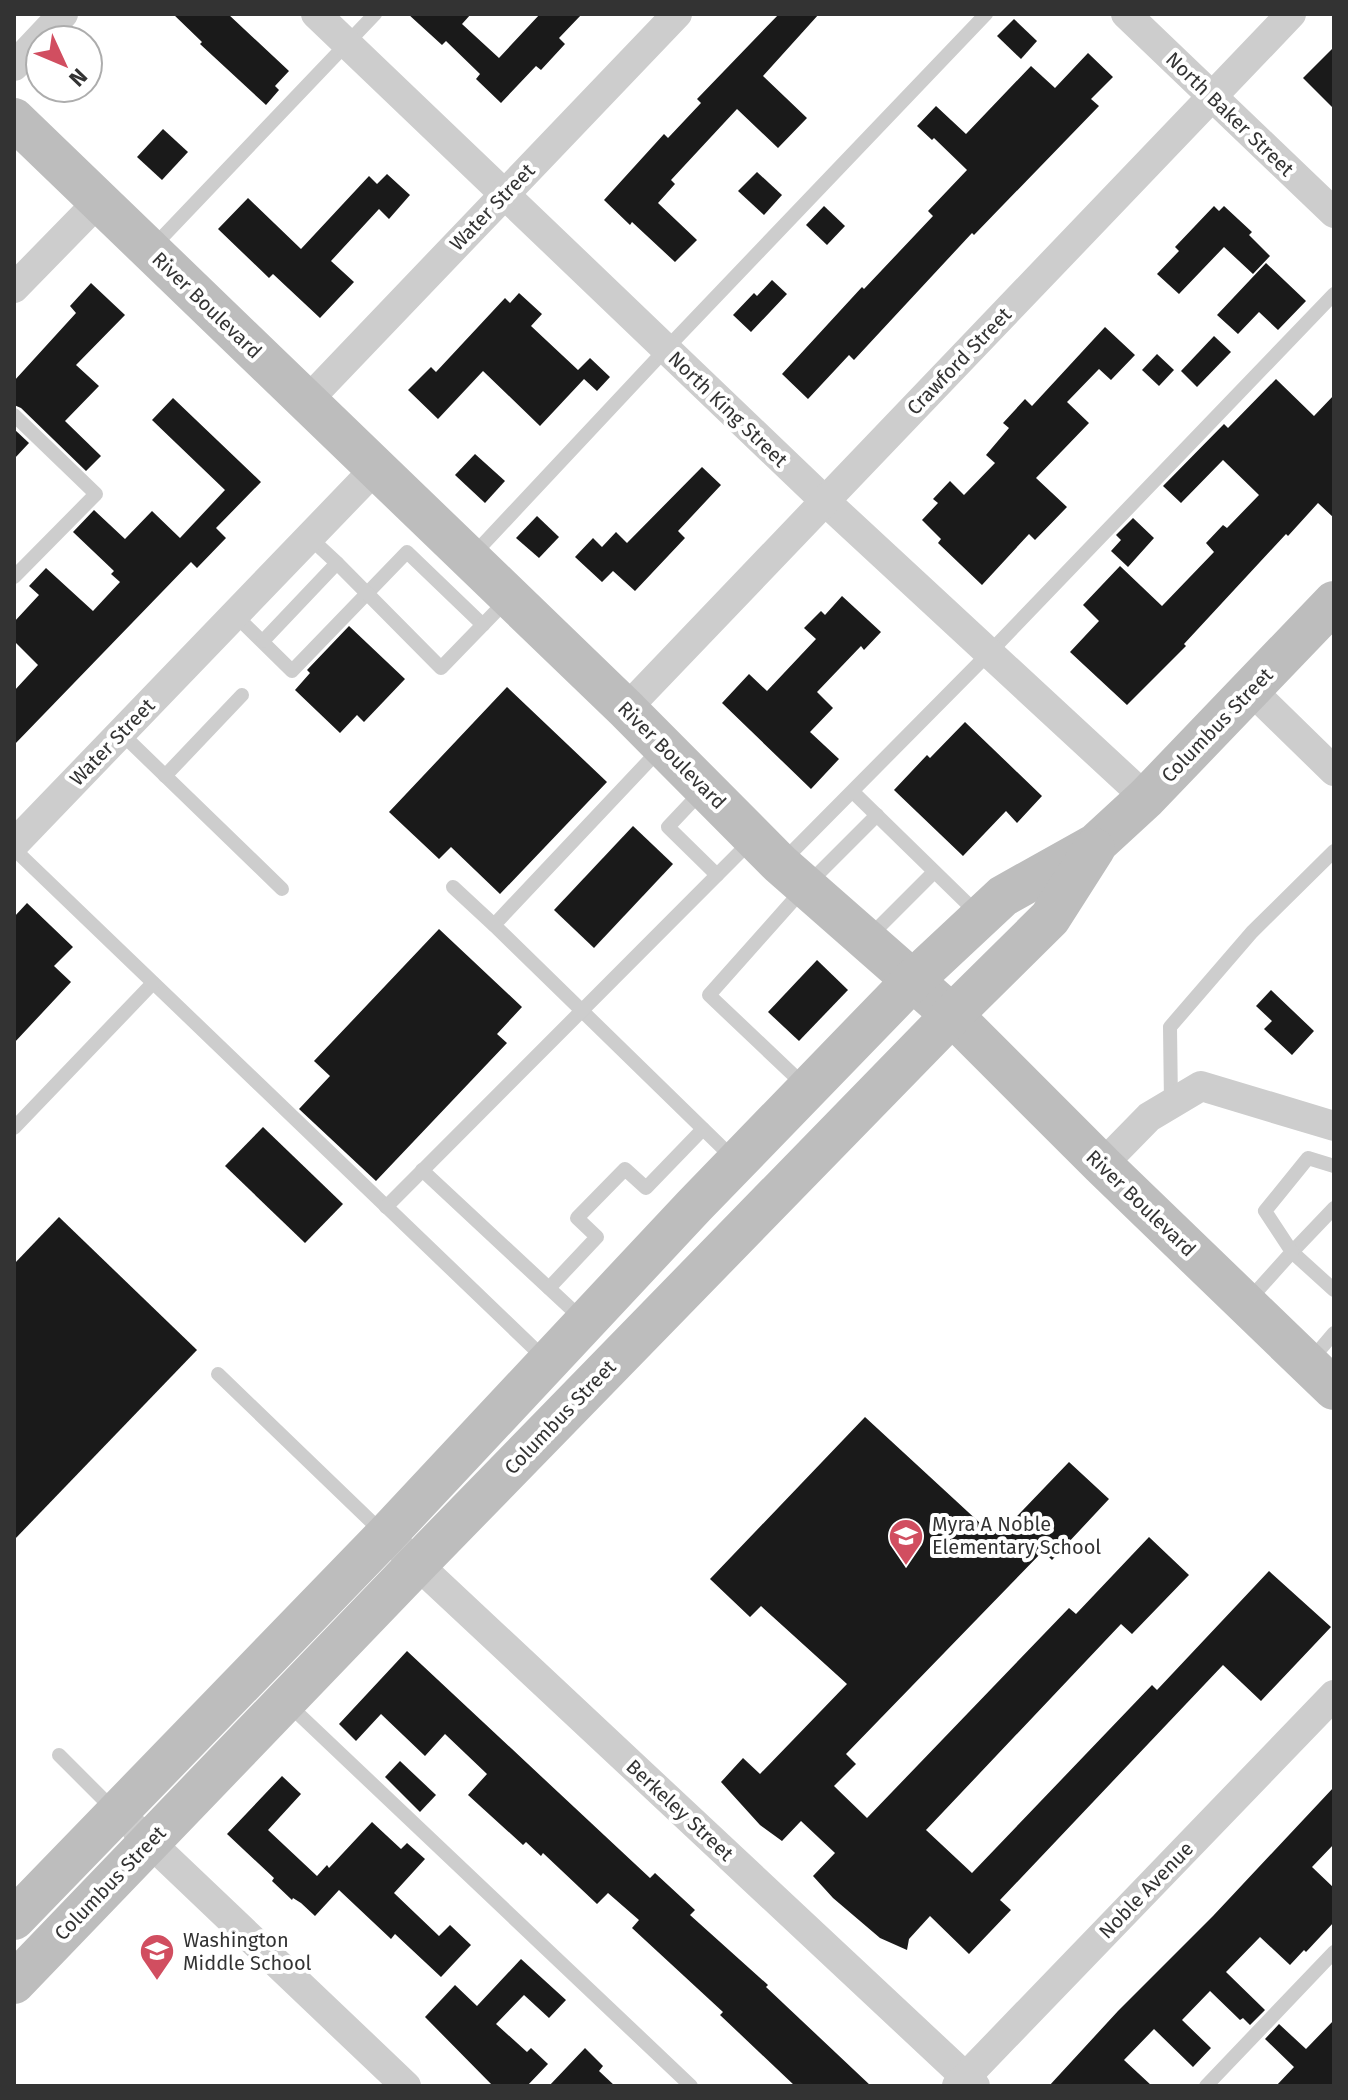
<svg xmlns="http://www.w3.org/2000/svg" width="1348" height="2100" viewBox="0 0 1348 2100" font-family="'Fira Sans',sans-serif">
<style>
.building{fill:#1a1a1a}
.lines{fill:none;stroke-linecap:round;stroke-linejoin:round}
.service{stroke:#cdcdcd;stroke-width:14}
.minor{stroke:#cdcdcd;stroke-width:30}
.secondary{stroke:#bdbdbd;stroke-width:42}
.labels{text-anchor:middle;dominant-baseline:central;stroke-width:8;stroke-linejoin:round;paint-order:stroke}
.street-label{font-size:20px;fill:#333;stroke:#fff}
.poi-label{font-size:20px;fill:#333;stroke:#fff;text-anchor:start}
</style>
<rect width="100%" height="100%" fill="#fff"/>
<g class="building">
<path d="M173,14H228L289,71L275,86L279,90L266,105L200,44L202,42Z"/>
<path d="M408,14H471L462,24L499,58L540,14H582L559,38L565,44L541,70L536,66L501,103L476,79L480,74L446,41L442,45Z"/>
<path d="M779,14H819L763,76L807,118L778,148L737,109L671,180L675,184L658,203L697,240L675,262L632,222L630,225L604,200L664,134L668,138L701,103L697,99Z"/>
<path d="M1014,19L1037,41L1021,59L997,36Z"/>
<path d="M1334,47V109L1303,78Z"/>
<path d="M1088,53L1113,77L1091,99L1099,106L974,235L972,233L854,360L849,355L808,399L782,374L862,287L864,289L933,216L928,211L967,170L934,138L932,140L917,126L936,106L966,134L1031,66L1055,88Z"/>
<path d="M163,129L188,152L162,180L137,157Z"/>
<path d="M757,172L782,195L764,215L738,191Z"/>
<path d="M387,174L410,195L389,219L379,209L331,261L354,282L320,318L273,274L269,278L218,229L248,198L301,249L369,176L377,184Z"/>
<path d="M824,206L845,226L827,245L806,225Z"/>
<path d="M1214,206L1219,211L1224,206L1252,232L1249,235L1270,256L1253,274L1224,247L1179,294L1157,274L1179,251L1175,247Z"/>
<path d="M1266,263L1306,301L1278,330L1259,312L1238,334L1217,315Z"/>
<path d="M772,280L787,294L751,332L733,315L754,293L757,296Z"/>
<path d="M91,283L125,315L76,365L99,386L65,421L101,456L86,471L21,408L14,405V381L76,313L70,306Z"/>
<path d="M519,293L542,314L531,326L578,370L590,358L610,377L597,391L584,379L540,426L483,371L438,419L408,390L431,367L436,372L505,298L510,303Z"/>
<path d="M1105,327L1135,355L1111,380L1099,369L1067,402L1089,423L1036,478L1067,507L1035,540L1029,534L982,585L938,543L941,539L922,520L938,503L933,499L950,481L964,495L995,463L986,455L1009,428L1003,423L1025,399L1032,406Z"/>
<path d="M1214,336L1231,352L1197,387L1181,371Z"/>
<path d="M1157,354L1174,370L1159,386L1142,370Z"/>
<path d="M1276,379L1314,416L1334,395V518L1318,503L1288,536L1286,534L1184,644L1186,646L1127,705L1070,652L1099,621L1083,605L1120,566L1162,606L1214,552L1206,543L1223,525L1227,528L1259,495L1223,460L1181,503L1163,486L1224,424L1228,428Z"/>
<path d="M173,398L261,482L216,528L226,538L197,568L191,562L14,745V691L38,665L14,641V622L39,595L29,586L46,568L93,611L120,582L111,574L114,571L73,532L94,510L125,539L152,511L180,538L225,490L152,420Z"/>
<path d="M14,429L29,443L14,459Z"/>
<path d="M475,454L505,481L485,503L455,475Z"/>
<path d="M702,467L721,485L678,531L685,538L635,591L613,571L602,582L575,557L593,538L602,547L616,532L627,543Z"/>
<path d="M537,516L559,537L539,558L516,538Z"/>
<path d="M1133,518L1154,538L1128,567L1111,551L1121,540L1116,535Z"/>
<path d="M842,596L881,632L864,650L861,646L817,692L833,708L810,732L839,759L811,789L722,703L749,674L767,691L816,639L804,628L821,611L825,615Z"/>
<path d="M349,626L405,679L364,722L357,715L340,733L295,690L310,673L307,670Z"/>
<path d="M507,687L607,782L500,894L451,847L439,859L389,812Z"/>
<path d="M965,722L1042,796L1017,823L1006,811L963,856L894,790L927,755L930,758Z"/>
<path d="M633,826L673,864L594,948L554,910Z"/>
<path d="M27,903L73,947L54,966L71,982L14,1043V917Z"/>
<path d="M439,929L522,1007L497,1034L507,1043L376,1181L299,1109L330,1076L314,1061Z"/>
<path d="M817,960L848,990L799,1041L768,1012Z"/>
<path d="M1271,990L1314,1031L1292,1055L1264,1029L1272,1021L1256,1006Z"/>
<path d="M263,1127L343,1204L305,1243L225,1166Z"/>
<path d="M59,1217L197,1350L14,1540V1264Z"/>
<path d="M865,1417L993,1535L997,1530L1000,1534L1069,1462L1109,1499L1052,1560L1043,1551L846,1754L856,1764L834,1786L867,1818L1069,1608L1076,1614L1149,1537L1189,1575L1132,1634L1121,1624L926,1830L972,1873L1152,1685L1157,1690L1269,1571L1331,1627L1261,1701L1223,1665L1000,1900L1011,1910L969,1954L930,1916L909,1939L907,1950L880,1938L833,1898L813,1876L835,1853L801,1821L782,1841L760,1825L721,1782L743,1758L760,1774L847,1684L761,1606L750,1617L710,1579Z"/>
<path d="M407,1651L650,1878L655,1873L695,1910L690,1915L768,1985L766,1987L871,2086H795L720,2015L723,2012L632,1928L639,1920L608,1893L597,1904L543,1853L541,1856L526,1842L523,1845L468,1795L487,1774L445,1734L425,1756L381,1714L356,1741L339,1724Z"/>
<path d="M400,1761L436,1795L420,1812L385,1777Z"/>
<path d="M282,1776L301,1794L268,1830L317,1876L327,1865L329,1868L372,1822L401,1849L407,1843L425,1859L394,1893L439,1936L450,1925L471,1945L441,1977L395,1934L391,1939L339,1890L315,1916L301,1903L293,1898L292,1900L272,1881L274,1878L227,1834Z"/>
<path d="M1334,1787V1844L1312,1867L1334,1888V1922L1306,1952L1304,1950L1290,1965L1260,1937L1226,1972L1265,2010L1250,2025L1243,2018L1240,2020L1210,1991L1182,2020L1211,2048L1193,2067L1154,2029L1124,2060L1152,2086H1049L1118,2011L1213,1916Z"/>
<path d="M521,1959L566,2000L549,2018L524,1995L496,2024L527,2052L531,2048L548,2064L527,2086H493L425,2017L455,1985L477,2006Z"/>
<path d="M1334,2020V2086H1276L1294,2067L1265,2039L1279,2024L1306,2049Z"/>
<path d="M585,2048L603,2066L599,2071L615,2086H549Z"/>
</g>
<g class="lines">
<g class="service">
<path d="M152,248L375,14"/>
<path d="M14,415L96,494L14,577"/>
<path d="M309,537L337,563"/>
<path d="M473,555L666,349L986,14"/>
<path d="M235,615L292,671L407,552L483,625"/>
<path d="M263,641L337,563L441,668L507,600"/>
<path d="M121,733L282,889"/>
<path d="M660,749L494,925L735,1160"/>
<path d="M165,776L242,695"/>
<path d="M702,791L668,827L717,875"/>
<path d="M853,792L978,914"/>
<path d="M14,849L545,1359"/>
<path d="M783,861L989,653L1334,294"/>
<path d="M453,887L494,925"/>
<path d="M869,937L934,872"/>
<path d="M805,1086L709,995L806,886L877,815"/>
<path d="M1171,1104L1170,1027L1252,932L1334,851"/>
<path d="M14,1128L153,983"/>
<path d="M422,1170L582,1319"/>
<path d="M386,1207L751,841"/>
<path d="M1334,1208L1292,1252L1334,1290"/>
<path d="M549,1288L597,1237L577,1218L625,1169L646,1188L703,1129"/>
<path d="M1247,1302L1292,1252L1265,1211L1308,1158L1334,1166"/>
<path d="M1311,1360L1334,1333"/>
<path d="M218,1374L382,1532"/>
<path d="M288,1704L691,2086"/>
<path d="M59,1755L115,1811"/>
<path d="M1206,2086L1334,1952"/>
</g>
<g class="minor">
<path d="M316,14L825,501L1146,798"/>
<path d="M1126,14L1334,213"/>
<path d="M14,66L63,14"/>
<path d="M14,288L99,201"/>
<path d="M307,401L677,14"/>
<path d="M1251,690L1334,771"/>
<path d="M626,709L1291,14"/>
<path d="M14,844L376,468"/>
<path d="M1102,1165L1149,1117L1201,1086L1334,1126"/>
<path d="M402,1550L975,2086"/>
<path d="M137,1830L406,2086"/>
<path d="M957,2086L1334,1695"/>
</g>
<g class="secondary">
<path d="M14,119L626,709L780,864L952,1015L1102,1165L1334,1389"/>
<path d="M14,1919L386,1535L694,1206L912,981L1003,896L1096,844L1146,798L1334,602"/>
<path d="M14,1983L417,1564L952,1015L1050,918L1094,849"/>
</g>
</g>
<defs>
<g id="school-pin" transform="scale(1.8)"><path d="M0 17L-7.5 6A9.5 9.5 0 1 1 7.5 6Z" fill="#d14e60" stroke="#fff"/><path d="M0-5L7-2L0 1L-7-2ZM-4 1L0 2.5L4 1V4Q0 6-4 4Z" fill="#fff"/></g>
</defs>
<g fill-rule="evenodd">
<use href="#school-pin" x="906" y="1536"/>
<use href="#school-pin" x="157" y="1951"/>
</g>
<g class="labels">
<g class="street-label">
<text transform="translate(1230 114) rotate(44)">North Baker Street</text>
<text transform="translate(492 207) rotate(-46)">Water Street</text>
<text transform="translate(207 305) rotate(44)">River Boulevard</text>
<text transform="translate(959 361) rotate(-46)">Crawford Street</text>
<text transform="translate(728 409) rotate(44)">North King Street</text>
<text transform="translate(1217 725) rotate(-46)">Columbus Street</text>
<text transform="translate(112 742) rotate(-46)">Water Street</text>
<text transform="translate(672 755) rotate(45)">River Boulevard</text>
<text transform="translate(1141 1203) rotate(44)">River Boulevard</text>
<text transform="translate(560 1417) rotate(-46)">Columbus Street</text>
<text transform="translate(680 1810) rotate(43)">Berkeley Street</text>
<text transform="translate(110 1883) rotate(-46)">Columbus Street</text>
<text transform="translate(1146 1890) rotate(-46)">Noble Avenue</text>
</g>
<g class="poi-label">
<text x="932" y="1524">Myra A Noble<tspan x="932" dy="23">Elementary School</tspan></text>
<text x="183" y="1940">Washington<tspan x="183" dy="23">Middle School</tspan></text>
</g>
</g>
<rect width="1348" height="2100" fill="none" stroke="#333333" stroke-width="32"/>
<g transform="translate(64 64) rotate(134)"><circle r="38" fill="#ffffff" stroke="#adadad" stroke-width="2"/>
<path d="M0-6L14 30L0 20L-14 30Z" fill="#d14e60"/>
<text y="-12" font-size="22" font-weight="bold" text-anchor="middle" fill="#333333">N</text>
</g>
</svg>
